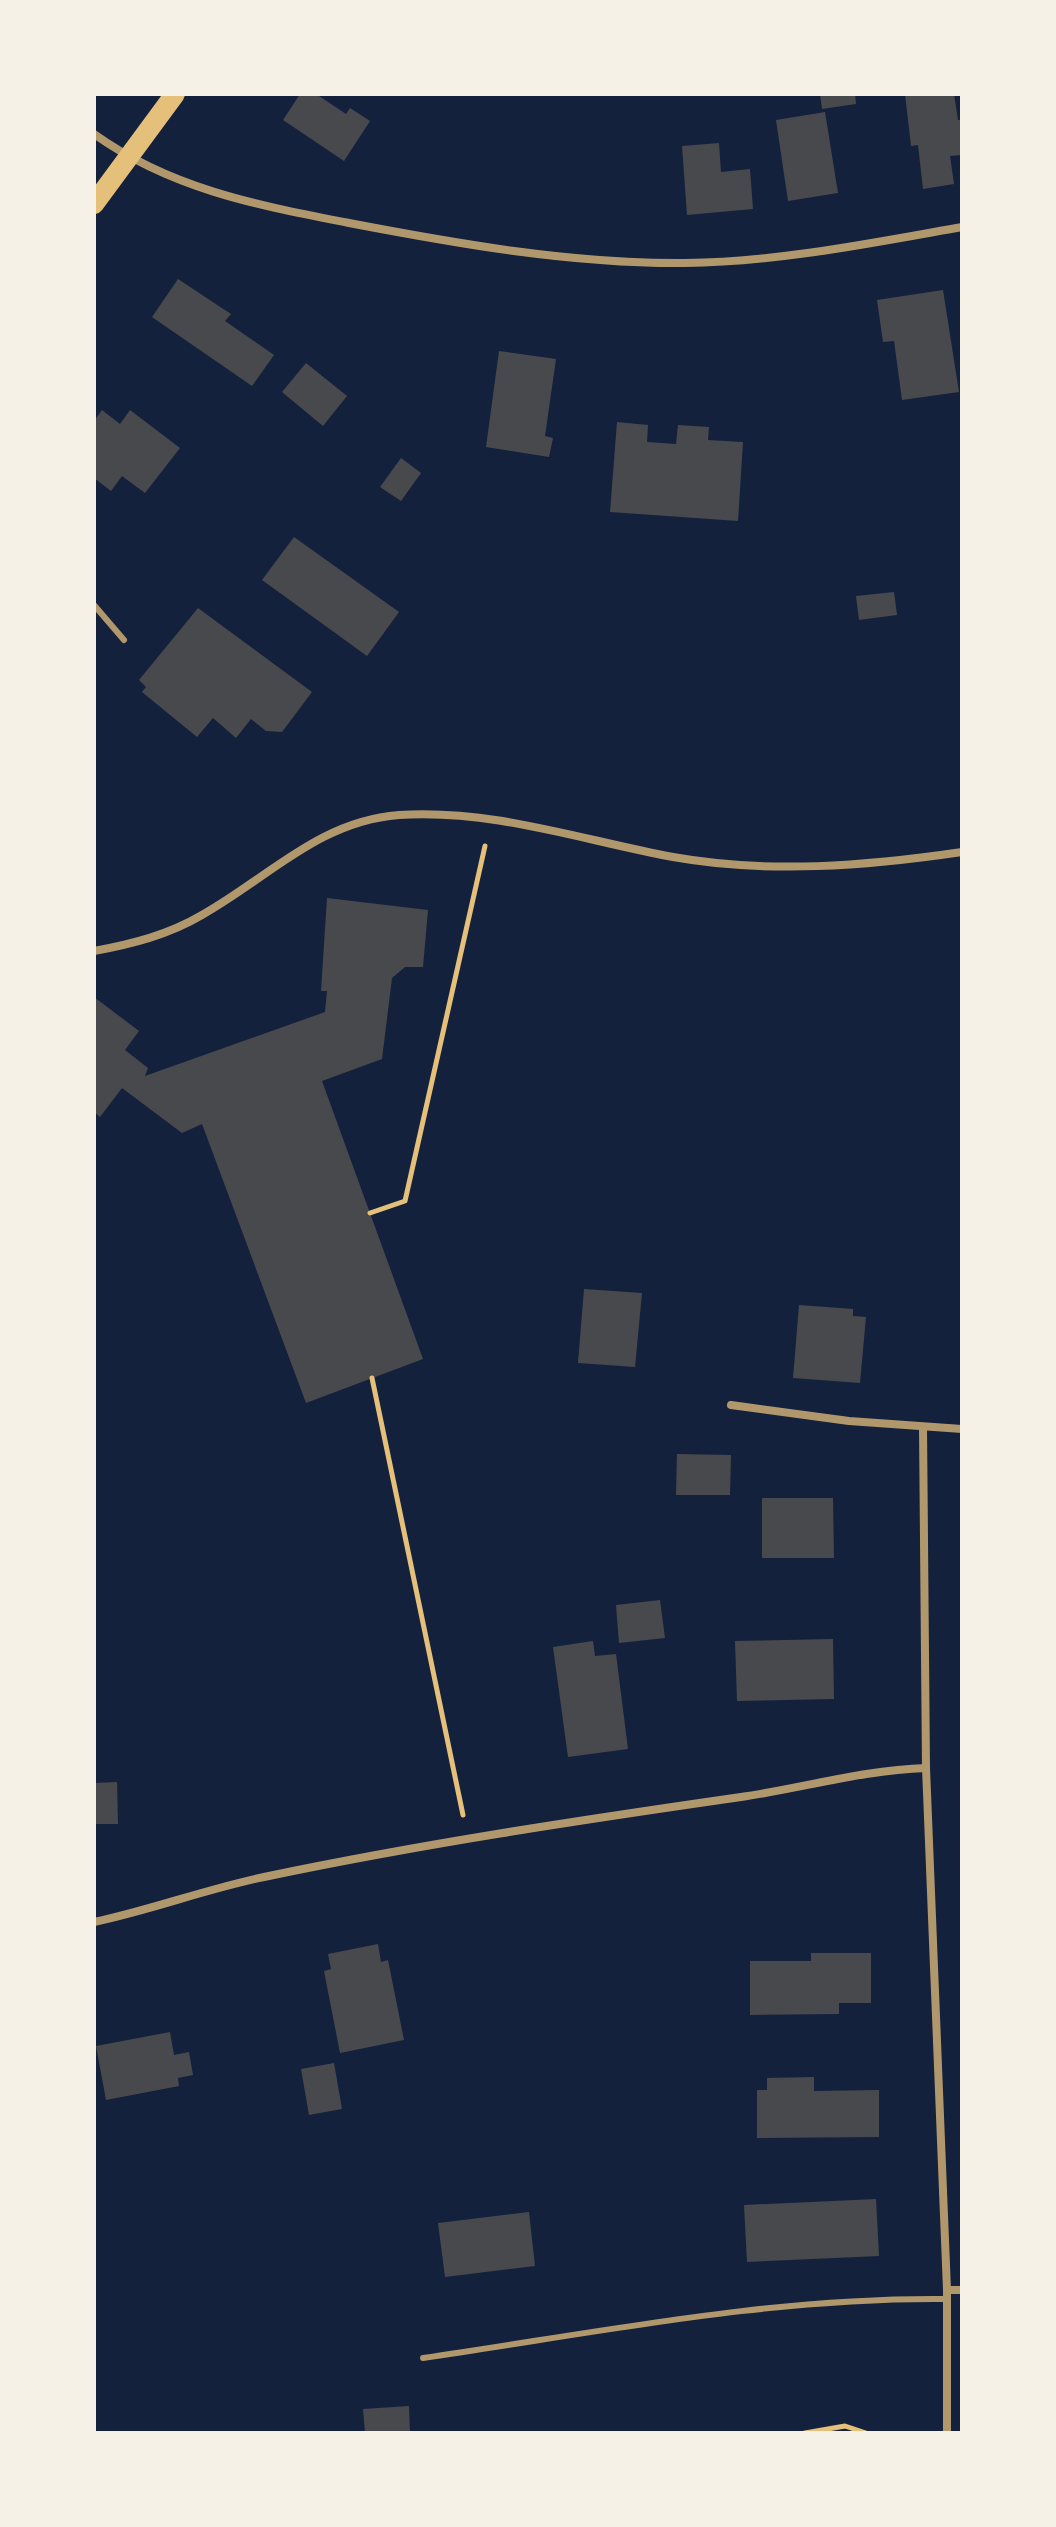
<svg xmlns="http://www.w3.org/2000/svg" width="1056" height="2527" viewBox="0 0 1056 2527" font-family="'Titillium Web',sans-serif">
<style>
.building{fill:#48494c}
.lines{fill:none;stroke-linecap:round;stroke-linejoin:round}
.path{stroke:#e5c07b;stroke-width:5}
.service{stroke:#b1986c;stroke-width:6}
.minor{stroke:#b1986c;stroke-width:8}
.primary{stroke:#e5c07b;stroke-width:20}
</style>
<rect width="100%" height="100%" fill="#14213d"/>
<g class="building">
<path d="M300,94H316L346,114L350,108L370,121L344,161L283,120Z"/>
<path d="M820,94H855L856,104L822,109Z"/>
<path d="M905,94H954L958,120H962V155L950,156L954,184L923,189L918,145L911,146Z"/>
<path d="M825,112L838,193L788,201L776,120Z"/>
<path d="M719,143L721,172L750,169L753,209L687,215L682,146Z"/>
<path d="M178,279L231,314L225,321L274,355L252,386L152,317Z"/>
<path d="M943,290L959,392L902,400L894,341L883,342L877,300Z"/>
<path d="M499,351L556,359L545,436L553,438L549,457L486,447Z"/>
<path d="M306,363L347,396L323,426L282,392Z"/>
<path d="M102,410L120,424L130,410L180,448L145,493L122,476L111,491L94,478V421Z"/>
<path d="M617,422L648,425L647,442L676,444L678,425L709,427L708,440L743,442L738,521L610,512Z"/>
<path d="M401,458L421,473L401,501L380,487Z"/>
<path d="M294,537L399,612L367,656L262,580Z"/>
<path d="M894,592L897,615L859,620L856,596Z"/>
<path d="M198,608L312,692L282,732L266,731L251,719L236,738L213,718L197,737L142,692L146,687L139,680Z"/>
<path d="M327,898L428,910L423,967H405L392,978L382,1059L322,1081L423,1359L306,1403L202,1124L182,1133L122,1088L100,1117L94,1112V997L139,1031L125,1050L148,1068L145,1076L325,1012L327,991H321Z"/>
<path d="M584,1289L642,1293L635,1367L578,1363Z"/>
<path d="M799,1305L853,1309V1316L866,1317L860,1383L793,1378Z"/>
<path d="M677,1454L731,1455L730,1495H676Z"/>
<path d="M762,1498H833L834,1558H762Z"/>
<path d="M660,1600L665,1638L619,1643L616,1605Z"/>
<path d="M833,1639L834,1699L737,1701L735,1641Z"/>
<path d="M593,1641L595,1656L616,1654L628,1749L568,1757L553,1647Z"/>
<path d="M117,1782L118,1824H94V1783Z"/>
<path d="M378,1944L381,1962L388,1960L404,2040L340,2053L324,1971L331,1969L328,1954Z"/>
<path d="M811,1953H871V2003H839V2014L750,2015V1961H811Z"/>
<path d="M170,2032L174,2055L189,2052L193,2075L178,2078L179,2086L106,2100L96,2046Z"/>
<path d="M334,2063L342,2109L309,2115L301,2069Z"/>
<path d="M814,2077V2091L879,2090V2137L757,2138V2090H767V2078Z"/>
<path d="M876,2199L879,2256L747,2262L744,2205Z"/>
<path d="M529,2212L535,2266L445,2277L438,2223Z"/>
<path d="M409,2406L410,2433H365L363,2409Z"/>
</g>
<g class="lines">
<g class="path">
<path d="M370,1213L405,1201L485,846"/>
<path d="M372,1378L463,1815"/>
<path d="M805,2433L845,2426L866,2433"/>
</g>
<g class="service">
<path d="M94,605L124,640"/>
<path d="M423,2358C596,2333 771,2297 947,2299"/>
</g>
<g class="minor">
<path d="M94,134C171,189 257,205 349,223C459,244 572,264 685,263C777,262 872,243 962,227"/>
<path d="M94,951C132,944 168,935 202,915C268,878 319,821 399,815C494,809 581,840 673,857C768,874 867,866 962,852"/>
<path d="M731,1405L849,1421L962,1429"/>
<path d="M923,1427L926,1768L947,2290V2433"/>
<path d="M94,1922C151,1910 206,1889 264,1877C421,1844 581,1820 741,1797C803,1788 863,1770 926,1768"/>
<path d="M947,2290H962"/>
</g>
<path class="primary" d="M94,204L175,94"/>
</g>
<rect width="1056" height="2527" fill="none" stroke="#f6f1e7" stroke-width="192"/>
</svg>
